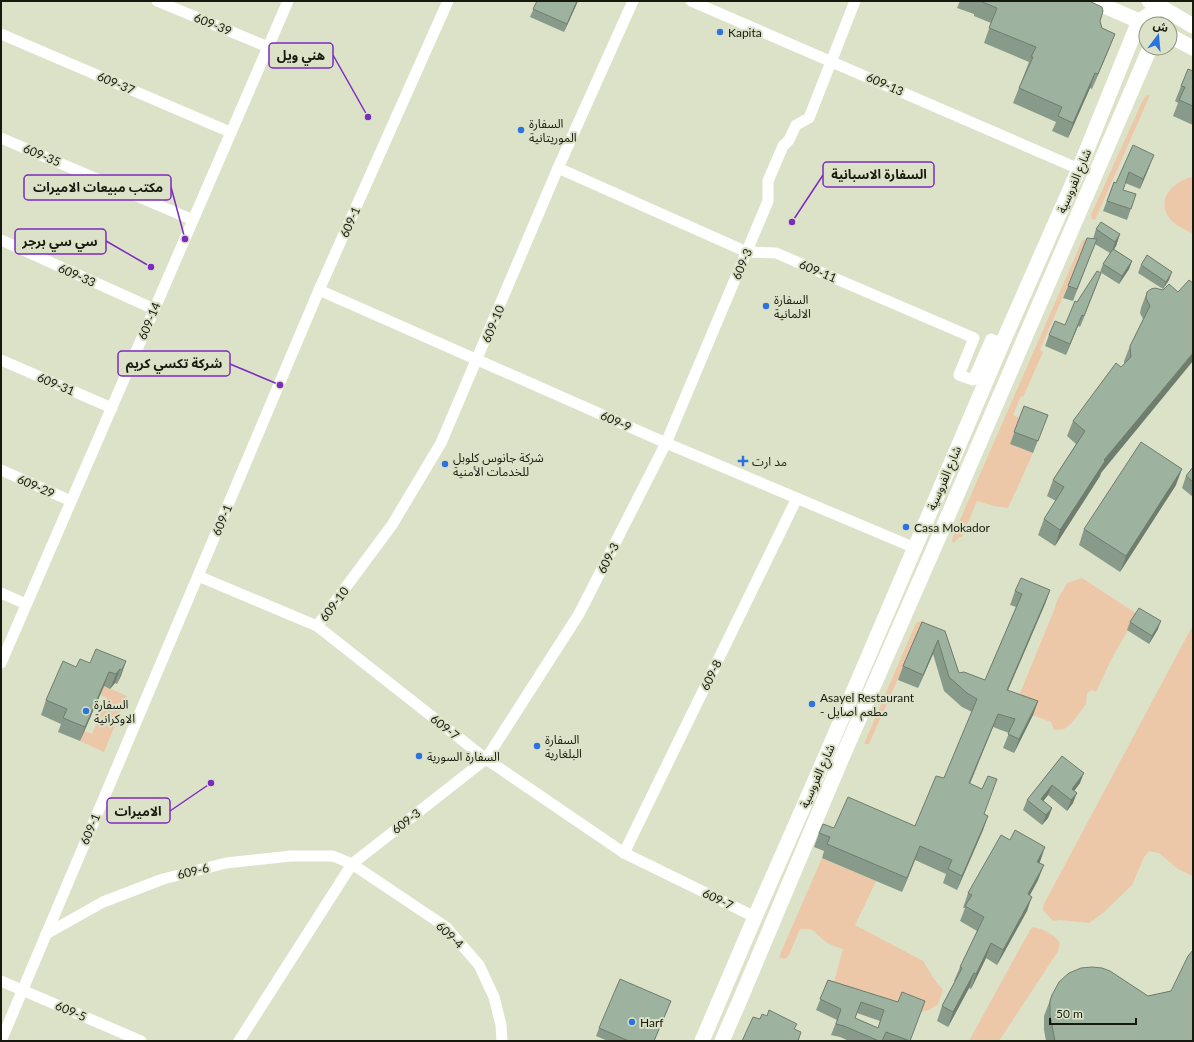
<svg xmlns="http://www.w3.org/2000/svg" width="1194" height="1042" viewBox="0 0 1194 1042" font-family="Lato,'Noto Sans Arabic',sans-serif">
<style>
.green{fill:#ecc7a8}
.lines{fill:none;stroke-linecap:round;stroke-linejoin:round}
.street{stroke:#fff;stroke-width:11}
.secondary{stroke:#fff;stroke-width:15}
.wall{fill:#889a89;fill-rule:evenodd}
.shaded-wall{fill:#6f7d6f}
.building{fill:#9eb39f;stroke:#6f7d6f;fill-rule:evenodd}
.poi-dot{fill:#2d73e0;stroke:#dce2c7;stroke-width:1.5}
.labels{text-anchor:middle;dominant-baseline:central;stroke-width:4;stroke-linejoin:round;paint-order:stroke}
.street-label{font-size:12px;fill:#17190f;stroke:#dce2c7}
.poi-label{font-size:12px;fill:#17190f;stroke:#dce2c7;text-anchor:start}
.leader{fill:none;stroke:#7b2cbf;stroke-width:1.5}
.callout-dot{fill:#7b2cbf;stroke:#dce2c7;stroke-width:1.5}
.callout{fill:#dce2c7;stroke:#7b2cbf;stroke-width:1.5}
.callout-label{font-size:13px;text-anchor:middle;font-weight:bold;fill:#17190f}
</style>
<rect width="100%" height="100%" fill="#dce2c7"/>
<g class="green">
<path d="M1150,95L1095,220L1092,219L1091,215L1143,100L1146,96Z"/>
<path d="M1191,177L1193,179V234C1187,230 1176,226 1171,220C1155,201 1171,183 1191,177Z"/>
<path d="M1085,239L1092,241L1082,252L1040,350L1043,352L1023,397L1021,396L1013,415L1020,418L1010,444L1033,453L1008,508L994,506L977,501L962,537H959L954,543L952,541L953,536L1082,241Z"/>
<path d="M1082,578L1137,614L1112,658L1096,692L1092,690L1087,693L1086,704L1072,723L1064,729L1054,730L1051,722L1014,708L1055,608C1056,599 1063,592 1067,583Z"/>
<path d="M924,620L869,744H864L916,623Z"/>
<path d="M1193,625V876L1178,869L1159,853L1149,851L1144,857L1132,885L1104,912L1089,923L1060,920L1053,921L1043,910L1044,904Z"/>
<path d="M104,686L127,696L104,752L80,741L84,731L92,734L107,698L100,695Z"/>
<path d="M822,858L876,881L855,925L923,961L934,979L943,990L938,1004L929,1010L921,1012L898,1003L831,993L843,949C837,947 830,945 825,941C815,934 815,927 800,929L789,955L785,959L779,957Z"/>
<path d="M1033,927C1043,929 1054,934 1060,943L1058,951L999,1041H969L1030,930Z"/>
</g>
<g class="lines">
<g class="street">
<path d="M157,1L268,47"/>
<path d="M691,1L1079,169"/>
<path d="M1,34L230,132"/>
<path d="M1,138L193,220"/>
<path d="M558,168L747,252L776,253L974,338L959,375L973,380L991,339L1002,344"/>
<path d="M1,240L154,309"/>
<path d="M319,290L666,443L915,548"/>
<path d="M1,360L112,408"/>
<path d="M1,470L71,501"/>
<path d="M198,576L317,626L486,759L624,853L755,917"/>
<path d="M1,593L26,604"/>
<path d="M317,626L392,525L441,443L558,168L633,1"/>
<path d="M1,663L288,1"/>
<path d="M624,853L797,498"/>
<path d="M46,934L103,902L163,879L226,863L291,856H333L352,864L446,927L479,965L494,997L501,1025L502,1041"/>
<path d="M1,981L141,1041"/>
<path d="M1,1041L319,290L448,1"/>
<path d="M239,1041L352,864L486,759L579,614L666,443L768,201V181L783,146L789,140L796,125L809,118L855,1"/>
</g>
<g class="secondary">
<path d="M1093,1L1146,24"/>
<path d="M1149,1L1161,7L1193,26"/>
<path d="M1170,36L1193,48"/>
<path d="M702,1041L755,917L827,753L1002,344L1079,169L1139,21L1161,7"/>
<path d="M722,1041L740,1000L841,760L931,555L1150,48"/>
</g>
</g>
<g class="wall">
<path d="M537,1H578L564,32L530,17Z"/>
<path d="M960,1H1089L1103,11L1100,21L1102,28L1115,34L1109,49L1092,89L1090,88L1068,138L1052,131L1056,122L1013,103L1029,62L984,43L991,23L974,16V14L957,8Z"/>
<path d="M1193,71V125L1173,116L1178,103L1175,101L1181,86Z"/>
<path d="M1133,145L1150,165L1140,189L1125,183L1123,190L1136,194L1127,220L1103,211L1114,182L1116,183Z"/>
<path d="M1096,229L1120,234L1116,246L1114,249L1132,261L1129,269L1119,284L1100,272L1103,264L1110,253L1095,244L1073,301L1063,298L1068,286L1093,239Z"/>
<path d="M1141,265L1169,280L1163,289L1138,273Z"/>
<path d="M1097,284L1080,327L1078,326L1066,355L1045,346L1049,335L1065,325L1077,302Z"/>
<path d="M1163,290L1100,476L1055,546L1038,535L1044,519L1056,501L1047,496L1053,480L1076,444L1067,436L1073,421L1124,364V361L1130,346L1143,319L1140,313L1141,308L1147,292Z"/>
<path d="M1024,406L1048,415L1033,453L1010,444Z"/>
<path d="M1193,467V497L1182,488L1186,476Z"/>
<path d="M1176,485L1120,572L1079,545L1084,529Z"/>
<path d="M1050,590L1045,604L1008,690L1038,701L1033,715L1014,753L1003,748L1009,733L993,727L970,784L984,814L988,816L983,830L957,890L943,883L946,874L915,860L902,892L822,858L824,851L814,847L819,833L834,828L915,826L944,778L972,712L962,707L944,691L933,654L918,688L898,680L903,666L945,631L959,673L985,680L1016,607L1010,605L1015,591Z"/>
<path d="M1130,622L1158,629L1149,644L1127,630Z"/>
<path d="M126,661L117,684L115,683L110,689L104,686L80,741L58,732L61,724L41,715L46,700L76,667L90,663Z"/>
<path d="M1062,756L1080,783L1074,791L1073,803L1067,811L1048,795L1043,801L1052,808L1048,818L1042,825L1023,810L1027,800Z"/>
<path d="M1040,862L1039,863L1038,880L1030,895L1027,911L997,965L986,958L971,989L969,988L948,1027L937,1021L942,1006L955,981H954L960,967L977,931L960,921L965,908H963L968,893Z"/>
<path d="M828,980L898,1002L910,1041H849L840,1037L831,1035L837,1020L816,1010ZM857,1013L880,1021L878,1028L855,1018Z"/>
<path d="M1171,991L1193,1041H1046L1044,1030V1016L1052,995L1148,996Z"/>
<path d="M668,1009L654,1041H608L596,1036L599,1028Z"/>
</g>
<g class="shaded-wall">
<path d="M577,1H578L564,32L567,24Z"/>
<path d="M1115,34L1109,49L1092,89L1098,74Z"/>
<path d="M1095,73L1090,88L1068,138L1073,123Z"/>
<path d="M1154,155L1150,165L1140,189L1143,179Z"/>
<path d="M1120,234L1116,246L1111,254L1115,242Z"/>
<path d="M1132,261L1129,269L1119,284L1122,276Z"/>
<path d="M1172,272L1169,280L1163,289L1166,282Z"/>
<path d="M1101,273L1097,284L1080,327L1084,316Z"/>
<path d="M1082,315L1078,326L1066,355L1070,344Z"/>
<path d="M1193,353V361L1101,473L1100,476L1055,546L1060,530L1104,460Z"/>
<path d="M1182,469L1176,485L1120,572L1126,556Z"/>
<path d="M1050,590L1045,604L1002,704L1007,690Z"/>
<path d="M1161,621L1158,629L1149,644L1152,636Z"/>
<path d="M938,640L933,654L918,688L923,675Z"/>
<path d="M126,661L121,676L117,684L122,670Z"/>
<path d="M120,669L115,683L110,689L116,674Z"/>
<path d="M109,672L104,686L80,741L85,727Z"/>
<path d="M1038,701L1033,715L1014,753L1019,739Z"/>
<path d="M998,714L993,727L964,797L969,783Z"/>
<path d="M1084,773L1080,783L1068,799L1072,789Z"/>
<path d="M1052,785L1048,795L1038,808L1041,799Z"/>
<path d="M1077,793L1073,803L1067,811L1071,800Z"/>
<path d="M1052,808L1048,818L1042,825L1046,815Z"/>
<path d="M988,816L983,830L957,890L962,876Z"/>
<path d="M920,846L915,860L902,892L907,878Z"/>
<path d="M1045,847L1040,862L1032,876L1037,862Z"/>
<path d="M1044,865L1038,880L1022,909L1028,894Z"/>
<path d="M1032,897L1027,911L997,965L1003,950Z"/>
<path d="M991,943L986,958L971,989L976,974Z"/>
<path d="M974,973L969,988L948,1027L953,1012Z"/>
</g>
<g class="building">
<path d="M537,1H577L567,24L533,9Z"/>
<path d="M980,1H1089L1102,7L1103,11L1100,21L1102,28L1115,34L1098,74L1095,73L1073,123L1058,116L1062,107L1019,88L1033,57H1031L1036,47L989,28L997,8Z"/>
<path d="M1188,69L1193,71V106L1179,100L1185,87L1181,86Z"/>
<path d="M1133,145L1154,155L1143,179L1129,172L1123,190L1136,194L1131,209L1107,201L1114,182L1116,183Z"/>
<path d="M1101,222L1120,234L1115,242L1096,229Z"/>
<path d="M1087,238L1097,239L1077,289L1068,286Z"/>
<path d="M1113,249L1132,261L1122,276L1103,264Z"/>
<path d="M1147,255L1172,272L1166,282L1141,265Z"/>
<path d="M1097,271L1101,273L1084,316L1082,315L1070,344L1049,335L1055,321L1065,325L1075,301L1077,302Z"/>
<path d="M1189,280L1193,283V353L1104,460L1105,461L1060,530L1044,519L1064,487L1053,480L1085,431L1073,421L1116,363L1121,367L1131,357L1130,346L1150,306L1146,298L1147,292L1151,289L1155,288L1163,290L1169,284L1178,292Z"/>
<path d="M1024,406L1048,415L1038,441L1014,432Z"/>
<path d="M1141,442L1182,469L1126,556L1084,529Z"/>
<path d="M1193,467V482L1186,476Z"/>
<path d="M1021,578L1050,590L1007,690L1038,701L1019,739L1008,734L1015,719L998,714L969,783L982,789L988,776L997,779L984,814L988,816L962,876L948,869L952,860L920,846L907,878L827,844L830,837L819,833L823,824L834,828L848,797L915,826L936,776L944,778L977,699L967,693L949,677L938,640L923,675L903,666L922,622L945,631L959,673L964,672L985,680L1022,594L1015,591Z"/>
<path d="M1139,608L1161,621L1152,636L1130,622Z"/>
<path d="M96,649L126,661L122,670L120,669L116,674L109,672L85,727L63,718L67,709L46,700L63,661L76,667L80,659L90,663Z"/>
<path d="M1062,756L1084,773L1072,789L1077,793L1071,800L1052,785L1041,799L1052,808L1046,815L1027,800Z"/>
<path d="M1015,830L1045,847L1037,862L1044,865L1028,894L1032,897L1003,950L991,943L976,974L974,973L953,1012L942,1006L962,968L960,967L984,917L965,906L972,895L968,893L1001,835L1010,840Z"/>
<path d="M1193,950V1041H1055L1050,1015V1001L1052,995L1059,982L1069,973L1081,968L1092,967L1102,968L1110,971L1148,996L1171,991L1188,956Z"/>
<path d="M620,979L671,1001L654,1041H629L599,1028Z"/>
<path d="M828,980L898,1002L902,992L925,1001L910,1041L886,1032L882,1041H879L844,1026L836,1024L841,1009L820,999ZM861,1002L884,1010L878,1028L855,1018Z"/>
<path d="M769,1010L797,1024L794,1029L801,1032L798,1041H742L753,1017L760,1019L762,1014L767,1016Z"/>
</g>
<g class="poi-dot">
<circle cx="720" cy="32" r="4"/>
<circle cx="521" cy="130" r="4"/>
<circle cx="766" cy="306" r="4"/>
<path d="M741 455h4v4h4v4h-4v4h-4v-4h-4v-4h4z"/>
<circle cx="445" cy="464" r="4"/>
<circle cx="906" cy="527" r="4"/>
<circle cx="812" cy="704" r="4"/>
<circle cx="86" cy="711" r="4"/>
<circle cx="537" cy="746" r="4"/>
<circle cx="419" cy="756" r="4"/>
<circle cx="632" cy="1022" r="4"/>
</g>
<g class="labels">
<g class="street-label">
<text transform="translate(213 24) rotate(22)">609-39</text>
<text transform="translate(116 83) rotate(23)">609-37</text>
<text transform="translate(885 84) rotate(24)">609-13</text>
<text transform="translate(42 155) rotate(23)">609-35</text>
<text transform="translate(1074 181) rotate(-67)">شارع الفروسية</text>
<text transform="translate(350 222) rotate(-66)">609-1</text>
<text transform="translate(742 264) rotate(-67)">609-3</text>
<text transform="translate(818 271) rotate(23)">609-11</text>
<text transform="translate(77 275) rotate(24)">609-33</text>
<text transform="translate(149 321) rotate(-67)">609-14</text>
<text transform="translate(493 324) rotate(-67)">609-10</text>
<text transform="translate(56 384) rotate(23)">609-31</text>
<text transform="translate(616 421) rotate(24)">609-9</text>
<text transform="translate(944 478) rotate(-67)">شارع الفروسية</text>
<text transform="translate(36 486) rotate(24)">609-29</text>
<text transform="translate(222 520) rotate(-67)">609-1</text>
<text transform="translate(608 558) rotate(-63)">609-3</text>
<text transform="translate(334 604) rotate(-53)">609-10</text>
<text transform="translate(711 675) rotate(-64)">609-8</text>
<text transform="translate(445 727) rotate(38)">609-7</text>
<text transform="translate(817 776) rotate(-66)">شارع الفروسية</text>
<text transform="translate(406 821) rotate(-38)">609-3</text>
<text transform="translate(90 829) rotate(-67)">609-1</text>
<text transform="translate(193 871) rotate(-14)">609-6</text>
<text transform="translate(718 899) rotate(26)">609-7</text>
<text transform="translate(450 935) rotate(44)">609-4</text>
<text transform="translate(71 1011) rotate(23)">609-5</text>
</g>
<g class="poi-label">
<text x="728" y="32">Kapita</text>
<text x="529" y="123">السفارة<tspan x="529" dy="14">الموريتانية</tspan></text>
<text x="774" y="299">السفارة<tspan x="774" dy="14">الالمانية</tspan></text>
<text x="453" y="457">شركة جانوس كلوبل<tspan x="453" dy="14">للخدمات الأمنية</tspan></text>
<text x="752" y="461">مد ارت</text>
<text x="914" y="527">Casa Mokador</text>
<text x="820" y="697">Asayel Restaurant<tspan x="820" dy="14">- مطعم اصايل</tspan></text>
<text x="94" y="704">السفارة<tspan x="94" dy="14">الاوكرانية</tspan></text>
<text x="545" y="739">السفارة<tspan x="545" dy="14">البلغارية</tspan></text>
<text x="427" y="756">السفارة السورية</text>
<text x="640" y="1022">Harf</text>
</g>
</g>
<path class="leader" d="M368 117L333 55M792 222L823 175M185 239L171 187M151 267L106 241M280 385L230 364M211 783L170 811"/>
<g class="callout-dot">
<circle cx="368" cy="117" r="4"/>
<circle cx="792" cy="222" r="4"/>
<circle cx="185" cy="239" r="4"/>
<circle cx="151" cy="267" r="4"/>
<circle cx="280" cy="385" r="4"/>
<circle cx="211" cy="783" r="4"/>
</g>
<g class="callout">
<rect x="269" y="43" width="64" height="25" rx="4"/>
<rect x="823" y="162" width="111" height="25" rx="4"/>
<rect x="24" y="175" width="147" height="25" rx="4"/>
<rect x="15" y="229" width="91" height="25" rx="4"/>
<rect x="118" y="351" width="112" height="25" rx="4"/>
<rect x="107" y="798" width="63" height="25" rx="4"/>
</g>
<g class="callout-label">
<text x="301" y="60">هني ويل</text>
<text x="879" y="179">السفارة الاسبانية</text>
<text x="98" y="192">مكتب مبيعات الاميرات</text>
<text x="60" y="246">سي سي برجر</text>
<text x="174" y="368">شركة تكسي كريم</text>
<text x="138" y="816">الاميرات</text>
</g>
<rect width="1194" height="1042" fill="none" stroke="#17190f" stroke-width="4"/>
<g transform="translate(1158 36) rotate(16)"><circle r="19" fill="#dce2c7" stroke="#8d927d"/>
<path d="M0-3L7 15L0 10L-7 15Z" fill="#2d73e0"/>
<text y="-6" font-size="11" font-weight="bold" text-anchor="middle" fill="#17190f">ش</text>
</g>
<path d="M1050 1018v6h86v-6" fill="none" stroke="#17190f" stroke-width="2"/>
<text x="1056" y="1018" font-size="12" fill="#17190f" stroke="#dce2c7" stroke-width="3" paint-order="stroke">50 m</text>
</svg>
